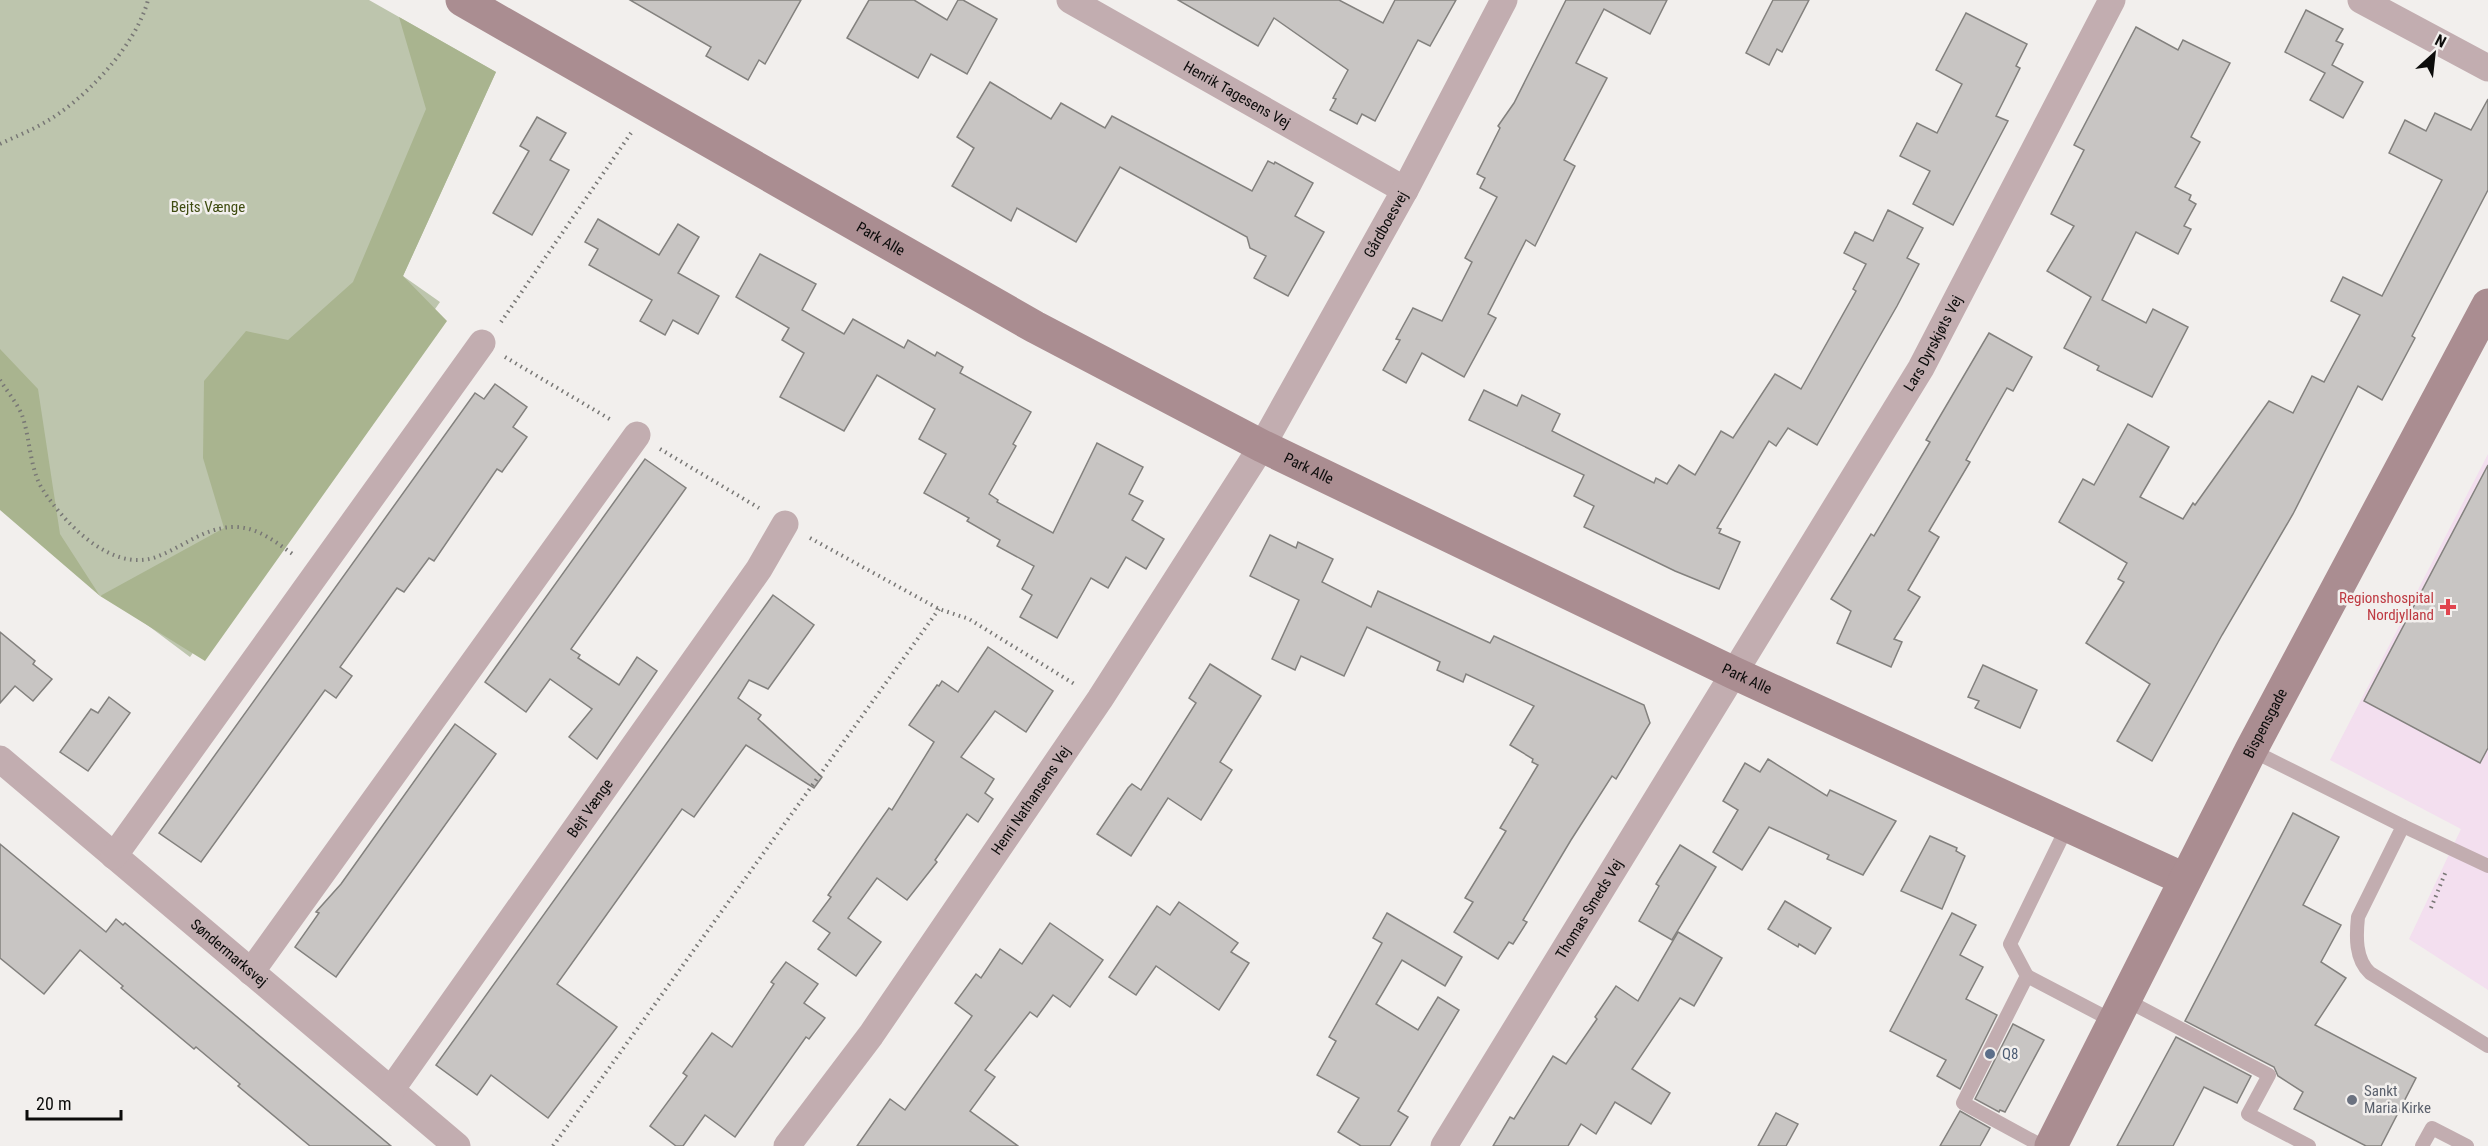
<svg xmlns="http://www.w3.org/2000/svg" width="2488" height="1146" viewBox="0 0 2488 1146" font-family="'Roboto Condensed',sans-serif">
<style>
.medical{fill:#f3dfef}
.green{fill:#bdc5ad}
.forest{fill:#a9b48f}
.building{fill:#c8c5c3;stroke:#83817e;stroke-width:1.5}
.lines{fill:none;stroke-linecap:round;stroke-linejoin:round}
.path{stroke:#787775;stroke-width:4;stroke-dasharray:1.5 4.5;stroke-linecap:butt}
.lane{stroke:#c2adb0;stroke-width:14}
.street{stroke:#c2adb0;stroke-width:27}
.secondary{stroke:#aa8d91;stroke-width:33}
.health-dot{fill:#e0444e;stroke:#f2efed;stroke-width:2}
.service-dot{fill:#5c6f8a;stroke:#f2efed;stroke-width:2}
.worship-dot{fill:#6b7280;stroke:#f2efed;stroke-width:2}
.labels{text-anchor:middle;dominant-baseline:central;stroke-width:5;stroke-linejoin:round;paint-order:stroke}
.street-label{font-size:15px;fill:#0c0c0b;stroke:#f2efed}
.park-label{font-size:15px;fill:#3f4c11;stroke:#f2efed}
.health-label{font-size:15px;fill:#be3a42;stroke:#f2efed;text-anchor:end}
.service-label{font-size:15px;fill:#4e5e75;stroke:#f2efed;text-anchor:start}
.worship-label{font-size:15px;fill:#5b616d;stroke:#f2efed;text-anchor:start}
</style>
<rect width="100%" height="100%" fill="#f2efed"/>
<path class="medical" d="M2488,454V990L2409,939L2461,829L2330,760Z"/>
<path class="green" d="M0,0H369L496,72L403,276L440,302L190,657L106,594L100,596L0,471Z"/>
<path class="forest" d="M399,17L496,72L403,276L447,321L205,661L100,596L0,510V349L38,389L60,534L100,596L224,528L203,458L204,381L246,331L288,340L353,282L426,109Z"/>
<g class="building">
<path d="M630,0H801L765,64L759,60L748,80L706,56L711,47Z"/>
<path d="M869,0H914L947,20L958,0H963L997,19L967,74L931,54L918,78L847,38Z"/>
<path d="M1178,0H1339L1383,23L1395,0H1456L1430,46L1418,40L1375,121L1362,114L1357,124L1330,110L1336,99L1333,98L1348,70L1274,18L1258,46Z"/>
<path d="M1566,0H1667L1650,34L1604,9L1576,63L1607,78L1564,160L1575,166L1535,246L1526,240L1488,314L1496,318L1464,377L1422,353L1406,383L1383,370L1400,340L1396,339L1413,308L1442,321L1472,262L1465,258L1497,197L1480,188L1485,178L1477,174L1500,128L1498,126L1514,103Z"/>
<path d="M1773,0H1809L1782,52L1777,49L1769,65L1746,53Z"/>
<path d="M2306,10L2343,29L2336,41L2343,44L2332,65L2363,82L2343,118L2310,100L2325,73L2285,52Z"/>
<path d="M1966,13L2027,44L2016,66L2020,68L1996,116L2008,121L1953,225L1913,204L1930,171L1900,156L1917,123L1937,133L1962,84L1936,70Z"/>
<path d="M2136,27L2178,50L2183,40L2230,63L2191,137L2200,142L2175,187L2191,195L2189,200L2196,204L2184,226L2191,229L2180,250L2178,254L2136,232L2102,300L2146,323L2153,309L2188,327L2152,397L2097,370L2099,366L2064,348L2091,297L2047,271L2074,226L2051,214L2084,150L2074,145Z"/>
<path d="M990,82L1051,119L1061,103L1105,128L1112,116L1252,191L1268,161L1274,164L1275,162L1313,183L1295,216L1324,232L1288,296L1254,278L1266,256L1250,248L1247,237L1120,167L1076,242L1017,208L1011,221L952,186L974,148L957,137Z"/>
<path d="M2488,99V190L2412,336L2415,338L2382,400L2358,386L2293,514L2222,635L2152,761L2117,741L2150,684L2086,643L2124,582L2118,579L2127,563L2059,522L2083,479L2094,485L2128,424L2169,447L2140,497L2183,519L2193,503L2195,505L2269,401L2293,413L2312,376L2324,382L2360,315L2331,301L2343,277L2382,296L2442,180L2389,153L2405,120L2426,131L2435,113L2471,130Z"/>
<path d="M537,117L566,133L550,160L569,170L532,235L493,213L529,151L520,146Z"/>
<path d="M1888,210L1923,228L1907,258L1919,264L1897,306L1817,445L1788,428L1776,446L1769,441L1717,528L1721,529L1719,533L1740,542L1719,589L1675,571L1584,527L1594,506L1574,496L1584,475L1469,420L1484,390L1517,406L1522,395L1560,414L1552,431L1654,483L1656,478L1667,484L1679,465L1695,475L1721,431L1733,438L1775,374L1801,389L1856,291L1853,289L1866,264L1844,253L1855,232L1873,241Z"/>
<path d="M598,219L659,255L678,224L699,237L678,273L719,296L698,334L673,320L665,335L640,321L652,300L589,265L598,249L585,242Z"/>
<path d="M760,254L816,284L802,310L844,334L853,319L904,348L908,340L935,356L937,352L963,367L960,373L1031,412L1013,444L1016,446L989,494L998,500L997,502L1053,533L1097,443L1143,467L1129,494L1143,501L1132,520L1164,539L1146,569L1126,557L1108,588L1091,578L1057,638L1020,617L1032,595L1022,589L1034,566L997,546L1000,540L967,521L969,518L924,493L946,454L919,439L935,409L877,375L844,431L780,397L804,353L782,340L789,328L736,297Z"/>
<path d="M1989,333L2032,357L2013,391L2007,388L1966,460L1970,462L1929,531L1939,537L1908,590L1920,597L1894,639L1902,642L1891,667L1837,643L1851,611L1831,599L1871,534L1874,536L1930,442L1926,440Z"/>
<path d="M495,384L527,407L513,427L527,437L502,472L497,469L434,561L429,558L404,592L397,588L340,667L352,676L336,698L325,690L201,862L159,833L475,393L484,399Z"/>
<path d="M645,459L686,488L571,649L580,655L578,658L619,685L637,657L657,671L597,759L569,737L592,709L550,679L526,712L485,682Z"/>
<path d="M2488,465V748L2480,763L2364,701Z"/>
<path d="M1270,535L1296,548L1298,542L1333,559L1322,582L1371,607L1378,591L1490,643L1494,636L1644,705L1650,723L1616,779L1612,776L1571,840L1523,920L1527,922L1513,944L1509,942L1498,959L1454,932L1473,902L1465,898L1506,831L1500,828L1538,765L1532,762L1533,759L1510,745L1534,706L1466,674L1463,682L1437,670L1440,662L1367,627L1344,676L1301,656L1295,670L1272,659L1299,600L1250,576Z"/>
<path d="M773,595L814,625L768,689L749,680L738,698L761,715L758,719L822,777L814,788L746,745L694,817L682,809L557,984L617,1027L548,1118L491,1075L477,1095L436,1065Z"/>
<path d="M0,632L35,661L33,664L52,679L33,701L15,686L0,703Z"/>
<path d="M988,647L1053,691L1026,732L995,711L961,757L994,779L985,793L993,799L978,822L967,814L935,860L937,862L907,900L877,878L848,918L881,942L856,976L818,949L830,933L813,921L831,897L828,895L889,808L892,810L934,742L909,725L937,685L939,686L942,681L958,692Z"/>
<path d="M1210,664L1261,696L1220,762L1232,770L1201,820L1168,798L1131,856L1097,834L1128,788L1132,784L1141,790L1196,703L1189,698Z"/>
<path d="M1983,665L2037,690L2020,728L1975,708L1979,701L1968,697Z"/>
<path d="M109,697L130,713L88,771L60,752L91,709L98,713Z"/>
<path d="M455,724L496,754L336,977L295,947L319,913L316,912L341,884Z"/>
<path d="M1768,759L1827,796L1830,790L1896,821L1863,875L1827,859L1829,855L1769,827L1742,870L1713,852L1738,810L1723,801L1745,763L1760,772Z"/>
<path d="M2293,813L2339,837L2303,905L2341,925L2321,962L2346,978L2315,1025L2416,1078L2381,1146H2366L2294,1109L2303,1092L2278,1076L2274,1067L2185,1021Z"/>
<path d="M1930,836L1957,848L1956,851L1965,856L1942,909L1901,891Z"/>
<path d="M0,844L106,932L116,919L123,925L125,923L391,1146H310L238,1086L240,1084L196,1047L194,1049L121,988L123,986L80,950L44,994L0,958Z"/>
<path d="M1680,845L1716,867L1672,940L1639,921L1659,886L1656,884Z"/>
<path d="M1785,901L1831,928L1815,954L1799,944L1798,947L1768,929Z"/>
<path d="M1179,902L1238,943L1231,952L1249,963L1219,1010L1156,966L1136,995L1109,977L1157,906L1170,915Z"/>
<path d="M1387,913L1462,957L1445,986L1402,960L1376,1004L1418,1030L1438,997L1459,1010L1398,1111L1408,1117L1390,1146H1361L1338,1132L1359,1098L1317,1075L1336,1041L1329,1037L1382,943L1373,938Z"/>
<path d="M1952,913L1976,925L1960,955L1983,967L1966,999L1997,1015L1960,1089L1937,1076L1946,1060L1890,1031Z"/>
<path d="M1050,923L1103,960L1070,1007L1053,995L1037,1017L1030,1012L985,1070L995,1077L970,1111L1018,1146H857L890,1099L905,1110L972,1016L955,1003L976,974L981,978L1000,949L1022,964Z"/>
<path d="M1678,932L1722,958L1694,1006L1680,998L1632,1069L1670,1093L1651,1124L1615,1102L1596,1134L1581,1124L1568,1146H1493L1510,1117L1514,1119L1553,1056L1566,1064L1597,1019L1595,1017L1616,986L1638,1001Z"/>
<path d="M786,962L818,984L804,1003L825,1018L809,1039L806,1037L735,1137L705,1115L683,1146H676L650,1126L687,1076L683,1073L712,1033L732,1047L774,984L771,982Z"/>
<path d="M2013,1024L2044,1040L2005,1112L2000,1110L1999,1112L1975,1099Z"/>
<path d="M2176,1037L2251,1076L2237,1103L2204,1087L2173,1146H2117Z"/>
<path d="M1960,1111L1990,1128L1980,1146H1940Z"/>
<path d="M1776,1113L1798,1124L1786,1146H1758Z"/>
</g>
<g class="lines">
<g class="path">
<path d="M0,144C14,137 28,132 42,124C83,102 136,46 148,0"/>
<path d="M501,322L631,133"/>
<path d="M505,357L613,421"/>
<path d="M0,380C7,391 17,403 22,415C30,437 30,471 43,490C65,524 112,573 156,557C184,547 205,526 237,527C259,528 277,543 294,555"/>
<path d="M660,449L759,508"/>
<path d="M810,538L939,609L969,619L1076,685"/>
<path d="M2431,908L2446,871"/>
<path d="M553,1146L939,609"/>
</g>
<g class="lane">
<path d="M2251,750L2403,826L2358,917C2356,936 2355,959 2370,973L2488,1046"/>
<path d="M2403,826L2488,866"/>
<path d="M2027,976L2113,1021"/>
<path d="M2124,999L2269,1075L2248,1114L2309,1146"/>
<path d="M2042,1146L1963,1103L2027,976L2010,944L2068,825"/>
<path d="M2422,1146L2432,1128L2467,1146"/>
</g>
<g class="street">
<path id="s1" d="M1070,0L1405,190"/>
<path d="M2361,0L2488,68"/>
<path id="s2" d="M0,759L457,1146"/>
<path d="M114,856L482,343"/>
<path d="M251,972L637,435"/>
<path id="s3" d="M391,1090L759,569L785,524"/>
<path id="s4" d="M787,1146L871,1035L1100,699L1262,446L1405,190L1504,0"/>
<path id="s5" d="M1444,1146L1921,368L2112,0"/>
</g>
<g class="secondary">
<path id="s6" d="M462,0L1035,327L1262,446L1734,673L2184,879"/>
<path id="s7" d="M2051,1146L2251,750L2488,305"/>
</g>
</g>
<path class="health-dot" d="M2445 598h6v6h6v6h-6v6h-6v-6h-6v-6h6z"/>
<circle class="service-dot" cx="1990" cy="1054" r="6"/>
<circle class="worship-dot" cx="2352" cy="1100" r="6"/>
<g class="labels">
<g class="street-label">
<text stroke="none"><textPath href="#s1" startOffset="192">Henrik Tagesens Vej</textPath></text>
<text stroke="none"><textPath href="#s4" startOffset="1100">Gårdboesvej</textPath></text>
<text stroke="none"><textPath href="#s6" startOffset="482">Park Alle</textPath></text>
<text stroke="none"><textPath href="#s5" startOffset="940">Lars Dyrskjøts Vej</textPath></text>
<text stroke="none"><textPath href="#s6" startOffset="968">Park Alle</textPath></text>
<text stroke="none"><textPath href="#s6" startOffset="1454">Park Alle</textPath></text>
<text stroke="none"><textPath href="#s7" startOffset="474">Bispensgade</textPath></text>
<text stroke="none"><textPath href="#s4" startOffset="423">Henri Nathansens Vej</textPath></text>
<text stroke="none"><textPath href="#s3" startOffset="345">Bejt Vænge</textPath></text>
<text stroke="none"><textPath href="#s5" startOffset="278">Thomas Smeds Vej</textPath></text>
<text stroke="none"><textPath href="#s2" startOffset="300">Søndermarksvej</textPath></text>
</g>
<g class="park-label">
<text x="208" y="207">Bejts Vænge</text>
</g>
<g class="health-label">
<text x="2434" y="598">Regionshospital<tspan x="2434" dy="17">Nordjylland</tspan></text>
</g>
<g class="service-label">
<text x="2002" y="1054">Q8</text>
</g>
<g class="worship-label">
<text x="2364" y="1091">Sankt<tspan x="2364" dy="17">Maria Kirke</tspan></text>
</g>
</g>
<g transform="translate(2434 54) rotate(27)" stroke="#f2efed" stroke-width="4.5" paint-order="stroke">
<path d="M0-4.5L10 22L0 15L-10 22Z" fill="#0c0c0b"/>
<text y="-9" font-size="16" font-weight="bold" text-anchor="middle" fill="#0c0c0b">N</text>
</g>
<path d="M27 1110v9h94v-9" fill="none" stroke="#0c0c0b" stroke-width="3"/>
<text x="36" y="1110" font-size="18" fill="#0c0c0b" stroke="#f2efed" stroke-width="4.5" paint-order="stroke">20 m</text>
</svg>
